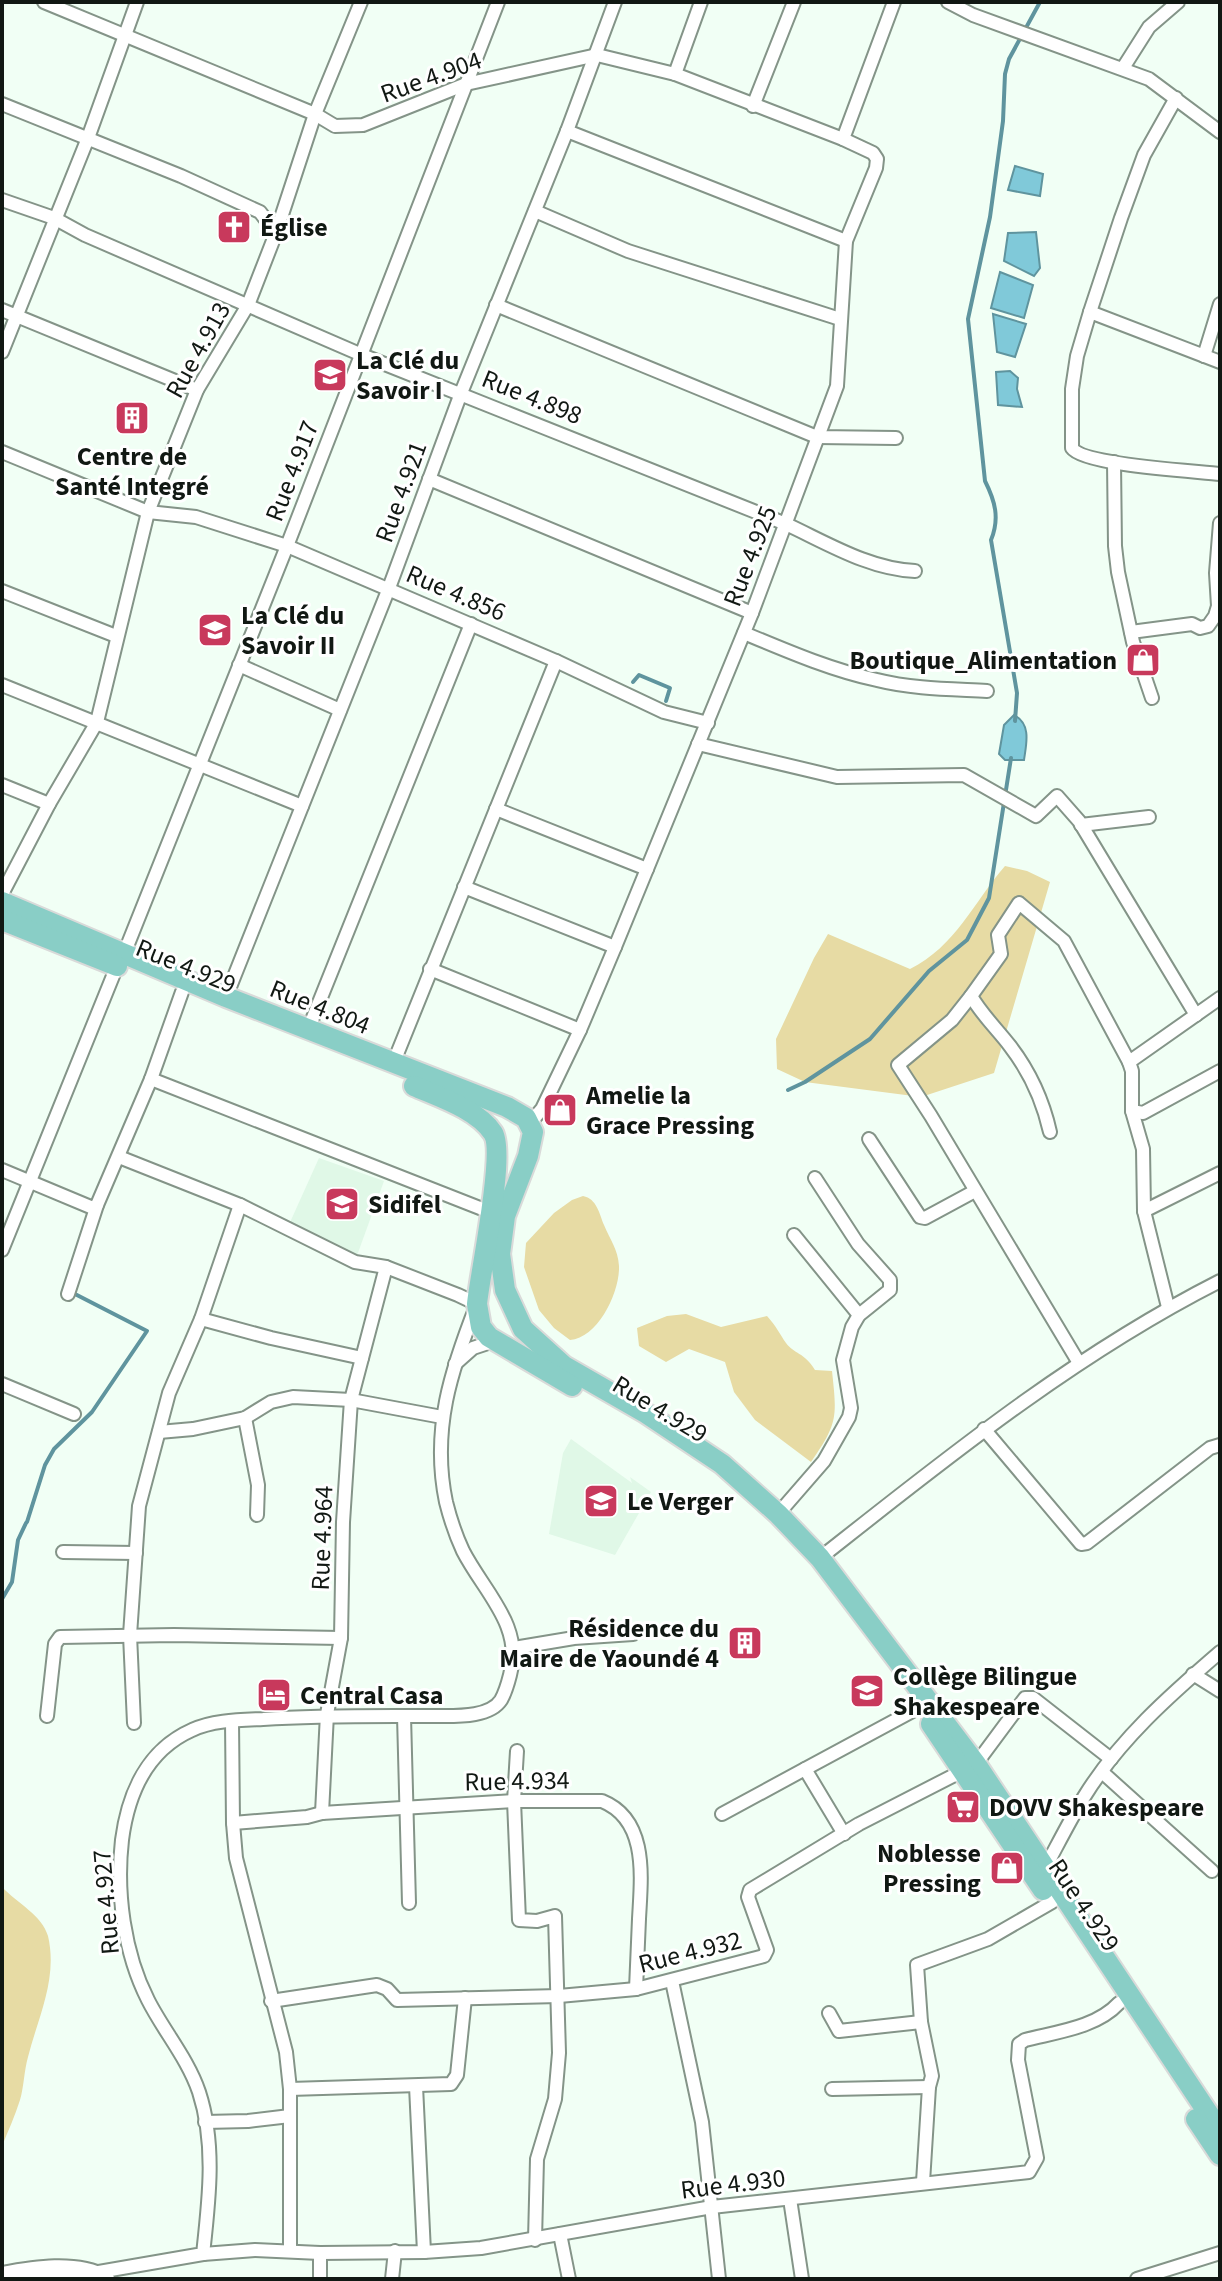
<svg xmlns="http://www.w3.org/2000/svg" width="1222" height="2281" viewBox="0 0 1222 2281" font-family="'Source Sans 3',sans-serif">
<style>
.built{fill:#e0f8e7}
.green{fill:#e7dba4}
.water{fill:#80c9d9;stroke:#5f949e;stroke-width:2}
.lines{fill:none;stroke-linecap:round;stroke-linejoin:round}
.stream{stroke:#5f949e;stroke-width:4}
.street-casing{stroke:#849488;stroke-width:16}
.secondary-casing{stroke:#849488;stroke-width:22}
.primary-casing{stroke:#d9dad9;stroke-width:24}
.street{stroke:#fff;stroke-width:12}
.secondary{stroke:#fff;stroke-width:18}
.primary{stroke:#89cec6;stroke-width:20}
.labels{text-anchor:middle;dominant-baseline:central;stroke-width:6;stroke-linejoin:round;paint-order:stroke}
.street-label{font-size:26px;fill:#111813;stroke:#fff}
.poi-label{font-size:26px;font-weight:bold;fill:#111813;stroke:#fff;text-anchor:start}
</style>
<rect width="100%" height="100%" fill="#f1fff5"/>
<g class="built">
<path d="M319,1158L384,1181L355,1261L287,1229Z"/>
<path d="M571,1439L632,1483L630,1477L651,1492L615,1555L549,1534L563,1453Z"/>
</g>
<g class="green">
<path d="M1005,866L1027,871L1050,882L994,1073L921,1097L805,1082L777,1069L776,1039L814,958L828,934L910,969C956,946 973,903 1005,866Z"/>
<path d="M583,1196C597,1199 599,1213 604,1225C610,1240 618,1249 619,1266C620,1292 598,1338 570,1340L554,1328L539,1310L524,1267L526,1243L554,1213L572,1200Z"/>
<path d="M686,1314L721,1327L767,1316C777,1327 779,1333 786,1343C794,1354 804,1352 815,1370L832,1371C837,1417 838,1423 811,1462L755,1420L734,1392L725,1362L689,1349L666,1362L639,1346L637,1328L667,1316Z"/>
<path d="M2,1887C17,1903 42,1915 48,1936C58,1979 38,2017 28,2057C24,2071 24,2086 20,2100C15,2116 8,2131 2,2146Z"/>
</g>
<g class="water">
<path d="M1015,166L1043,174L1040,196L1008,190Z"/>
<path d="M1036,232L1040,268L1034,276L1004,261L1008,233Z"/>
<path d="M1000,272L1033,285L1024,318L991,308Z"/>
<path d="M993,314L1026,324L1015,357L997,352Z"/>
<path d="M1010,371L1018,378L1017,389L1022,407L998,405L996,372Z"/>
<path d="M1014,715C1032,724 1026,745 1024,760H1005L999,754L1004,725Z"/>
</g>
<g class="lines">
<g class="stream">
<path d="M633,682L639,675L670,688L666,701"/>
<path d="M1015,721L1017,693L991,540C1000,518 995,501 985,481L968,319L990,217L1003,121L1005,74L1009,59L1040,2"/>
<path d="M788,1090L805,1082L870,1039L929,971L967,940L989,898L1011,758"/>
<path d="M27,1522L45,1465L54,1449L92,1412L147,1331L73,1293"/>
<path d="M2,1599L12,1582L18,1540L26,1523"/>
</g>
<g class="street-casing">
<g id="street">
<path d="M44,2L315,114L335,126L363,125L466,84L597,55L675,74L843,139"/>
<path d="M948,2L973,15L1149,79L1220,132"/>
<path d="M1123,68L1149,27L1178,2"/>
<path d="M675,74L701,2"/>
<path d="M1176,98L1144,155L1121,218L1090,312L1077,356L1072,389V448C1083,465 1195,471 1220,474"/>
<path d="M2,104L181,176L260,212L276,233"/>
<path d="M753,106L794,2"/>
<path d="M567,131L846,241"/>
<path d="M2,200L54,218L85,235L362,355L786,524C827,543 869,569 915,571"/>
<path d="M535,211L628,251L840,319"/>
<path d="M496,305L817,437L896,438"/>
<path d="M2,310L197,390"/>
<path d="M1090,312L1220,362"/>
<path d="M2,352L88,138L137,2"/>
<path d="M1204,356L1220,304"/>
<path d="M2,452L148,512L196,517L287,546L556,661L664,712L708,723"/>
<path d="M1114,462L1115,546L1118,572L1133,642L1152,698"/>
<path d="M429,479L752,613"/>
<path d="M2,591L116,636"/>
<path d="M1131,632L1192,624L1200,628L1208,626L1215,616L1218,606L1216,573L1220,523"/>
<path d="M744,633C787,651 831,670 877,680C913,689 950,689 987,691"/>
<path d="M239,665L340,710"/>
<path d="M2,685L302,806"/>
<path d="M698,744L837,777L964,775L1036,816L1057,796L1079,821L1196,1015"/>
<path d="M2,785L49,804"/>
<path d="M496,809L647,869"/>
<path d="M1081,825L1149,817"/>
<path d="M464,887L615,947"/>
<path d="M2,894L49,804L97,722L148,512L197,390L248,305L276,233L315,114L361,2"/>
<path d="M124,954L287,546L498,2"/>
<path d="M430,969L580,1030"/>
<path d="M971,996L952,1020L898,1065L931,1116L1079,1363"/>
<path d="M226,997L389,588L461,393L567,131L615,2"/>
<path d="M308,1030L471,624"/>
<path d="M393,1064L556,661"/>
<path d="M151,1079L490,1212"/>
<path d="M1132,1111L1143,1113L1220,1071"/>
<path d="M530,1123L542,1109L580,1030L615,947L752,613L837,386L846,241L876,168L877,159L873,153L843,139L894,2"/>
<path d="M1050,1132C1043,1101 1030,1072 1010,1046C997,1029 982,1015 971,996L1001,954L998,935L1019,903L1064,941L1129,1062"/>
<path d="M869,1139L920,1217L925,1218L975,1191"/>
<path d="M2,1170L93,1208L97,1205"/>
<path d="M1144,1211L1220,1173"/>
<path d="M794,1235L859,1315"/>
<path d="M2,1250L117,966"/>
<path d="M68,1294L97,1205L151,1079L182,992"/>
<path d="M1168,1307L1144,1211L1143,1149L1132,1111V1071L1129,1062L1220,998"/>
<path d="M201,1319L271,1338L362,1358"/>
<path d="M455,1364L473,1348L494,1341"/>
<path d="M2,1384L74,1414"/>
<path d="M245,1418L258,1485L257,1515"/>
<path d="M984,1429L1081,1544L1087,1543L1210,1448L1220,1445"/>
<path d="M159,1432L193,1429L245,1418L271,1402L293,1397L351,1400L442,1417"/>
<path d="M778,1514L824,1461L849,1417L851,1408L843,1360L852,1327L859,1315L890,1290V1280L858,1244L815,1178"/>
<path d="M63,1552L136,1553"/>
<path d="M820,1558C948,1457 1074,1355 1220,1281"/>
<path d="M514,1648L574,1638L633,1634"/>
<path d="M1193,1674L1220,1691"/>
<path d="M47,1716L55,1644L60,1637L174,1635L341,1638"/>
<path d="M404,1716L409,1903"/>
<path d="M232,1721L233,1823L236,1858L286,2052L290,2089V2250"/>
<path d="M134,1723L130,1635L139,1506L169,1393L201,1319L240,1205"/>
<path d="M517,1751L514,1801L519,1920L537,1921L555,1916L559,2053L555,2099L537,2159L535,2240"/>
<path d="M805,1769L920,1707"/>
<path d="M1102,1772L1212,1871"/>
<path d="M322,1813L327,1714L341,1638L343,1522L351,1400L386,1267"/>
<path d="M722,1814L805,1769L844,1834"/>
<path d="M233,1823L307,1817L322,1813L514,1801H602C649,1820 641,1879 639,1919C638,1942 637,1965 636,1989"/>
<path d="M1045,1868C1058,1844 1070,1820 1084,1797C1119,1740 1170,1695 1220,1652"/>
<path d="M672,1981L702,2122L719,2279"/>
<path d="M271,2001L377,1985L387,1989L397,2000L559,1996L636,1989L764,1956L767,1950L748,1897L750,1890L859,1824L976,1764L1025,1698H1033L1111,1759"/>
<path d="M829,2013L839,2031L921,2022"/>
<path d="M416,2086L424,2252"/>
<path d="M290,2089L451,2084L457,2075L465,1998"/>
<path d="M832,2089L929,2087"/>
<path d="M205,2122L248,2121L290,2116"/>
<path d="M923,2182L929,2087L932,2076L921,2022L917,1965L988,1939L1052,1902"/>
<path d="M790,2199L802,2279"/>
<path d="M560,2234L569,2279"/>
<path d="M203,2254L255,2250L320,2253L424,2252L481,2248L712,2207L1029,2172L1037,2158L1018,2060L1019,2044L1025,2040C1056,2032 1096,2028 1119,2003"/>
<path d="M93,2273L203,2254C209,2200 216,2144 199,2092C188,2059 163,2030 148,2000C124,1953 116,1892 122,1840C128,1794 147,1750 192,1730C213,1720 241,1720 263,1719C322,1715 381,1716 440,1716C458,1716 490,1717 501,1700C505,1693 508,1683 510,1675C524,1626 484,1592 463,1551C456,1536 450,1518 446,1502C431,1430 451,1370 477,1304L458,1295L386,1267L355,1262L240,1205L119,1157"/>
<path d="M320,2279V2253"/>
<path d="M392,2279L395,2251"/>
<path d="M1137,2279L1220,2253"/>
</g>
</g>
<g class="secondary-casing">
<path id="secondary" d="M2,2276C34,2270 76,2263 105,2279"/>
</g>
<g class="primary-casing">
<g id="primary">
<path d="M2,902L226,997L507,1107L526,1118L533,1132L528,1156L505,1216L500,1254L505,1290L523,1329L564,1366L644,1412L722,1464L778,1514L820,1558L976,1764L1220,2131"/>
<path d="M2,920L117,966"/>
<path d="M414,1086C439,1097 477,1109 493,1133C506,1153 480,1273 477,1304L481,1327L489,1337L572,1386"/>
<path d="M931,1724L1043,1890"/>
<path d="M1196,2119L1220,2155"/>
</g>
</g>
<use href="#street" class="street"/>
<use href="#secondary" class="secondary"/>
<use href="#primary" class="primary"/>
</g>
<defs>
<g id="church-square" transform="scale(1.8)"><rect x="-9" y="-9" width="18" height="18" rx="4" fill="#c8395c" stroke="#fff"/><path d="M-1.2-6h2.4v3.5h3.3v2.4h-3.3V6h-2.4V-.1h-3.3v-2.4h3.3Z" fill="#fff"/></g>
<g id="school-square" transform="scale(1.8)"><rect x="-9" y="-9" width="18" height="18" rx="4" fill="#c8395c" stroke="#fff"/><path d="M0-5L7-2L0 1L-7-2ZM-4 1L0 2.5L4 1V4Q0 6-4 4Z" fill="#fff"/></g>
<g id="building-square" transform="scale(1.8)"><rect x="-9" y="-9" width="18" height="18" rx="4" fill="#c8395c" stroke="#fff"/><path d="M-4-6H4V6H1V3H-1V6H-4ZM-2.5-4.3h1.7v1.8h-1.7ZM.8-4.3h1.7v1.8H.8ZM-2.5-1h1.7V.8h-1.7ZM.8-1h1.7V.8H.8Z" fill="#fff"/></g>
<g id="shop-square" transform="scale(1.8)"><rect x="-9" y="-9" width="18" height="18" rx="4" fill="#c8395c" stroke="#fff"/><path d="M-5-2.5h2.3a2.7 3.5 0 0 1 5.4 0H5L5.5 6h-11ZM-1.5-2.5h3a1.5 2.3 0 0 0-3 0Z" fill="#fff"/></g>
<g id="university-square" transform="scale(1.8)"><rect x="-9" y="-9" width="18" height="18" rx="4" fill="#c8395c" stroke="#fff"/><path d="M0-5L7-2L0 1L-7-2ZM-4 1L0 2.5L4 1V4Q0 6-4 4Z" fill="#fff"/></g>
<g id="hotel-square" transform="scale(1.8)"><rect x="-9" y="-9" width="18" height="18" rx="4" fill="#c8395c" stroke="#fff"/><path d="M-6-4.5h1.5V1H6V5H4.5V3h-9V5H-6ZM-4 0a1.8 1.8 0 1 1 3.6 0ZM.5 0V-2.5h3Q6-2.5 6 0Z" fill="#fff"/></g>
<g id="supermarket-square" transform="scale(1.8)"><rect x="-9" y="-9" width="18" height="18" rx="4" fill="#c8395c" stroke="#fff"/><path d="M-6-5.5h2.5l.6 2H6L4.5 2H-2.5L-4.4-4H-6ZM-1.5 3.2a1.3 1.3 0 1 0 .1 0ZM3 3.2a1.3 1.3 0 1 0 .1 0Z" fill="#fff"/></g>
</defs>
<g fill-rule="evenodd">
<use href="#church-square" x="234" y="227"/>
<use href="#school-square" x="330" y="375"/>
<use href="#building-square" x="132" y="418"/>
<use href="#school-square" x="215" y="630"/>
<use href="#shop-square" x="1143" y="660"/>
<use href="#shop-square" x="560" y="1110"/>
<use href="#school-square" x="342" y="1204"/>
<use href="#school-square" x="601" y="1501"/>
<use href="#building-square" x="745" y="1643"/>
<use href="#university-square" x="867" y="1691"/>
<use href="#hotel-square" x="274" y="1695"/>
<use href="#supermarket-square" x="963" y="1807"/>
<use href="#shop-square" x="1007" y="1868"/>
</g>
<g class="labels">
<g class="street-label">
<text transform="translate(431 77) rotate(-20)">Rue 4.904</text>
<text transform="translate(198 350) rotate(-61)">Rue 4.913</text>
<text transform="translate(532 397) rotate(22)">Rue 4.898</text>
<text transform="translate(292 471) rotate(-69)">Rue 4.917</text>
<text transform="translate(401 492) rotate(-70)">Rue 4.921</text>
<text transform="translate(750 556) rotate(-69)">Rue 4.925</text>
<text transform="translate(456 593) rotate(23)">Rue 4.856</text>
<text transform="translate(186 966) rotate(22)">Rue 4.929</text>
<text transform="translate(320 1007) rotate(22)">Rue 4.804</text>
<text transform="translate(660 1409) rotate(31)">Rue 4.929</text>
<text transform="translate(322 1538) rotate(-88)">Rue 4.964</text>
<text transform="translate(517 1781) rotate(-1)">Rue 4.934</text>
<text transform="translate(106 1902) rotate(-95)">Rue 4.927</text>
<text transform="translate(1084 1905) rotate(56)">Rue 4.929</text>
<text transform="translate(690 1952) rotate(-14)">Rue 4.932</text>
<text transform="translate(733 2184) rotate(-7)">Rue 4.930</text>
</g>
<g class="poi-label">
<text x="260" y="227">Église</text>
<text x="356" y="360">La Clé du<tspan x="356" dy="30">Savoir I</tspan></text>
<text x="132" y="456" text-anchor="middle">Centre de<tspan x="132" dy="30">Santé Integré</tspan></text>
<text x="241" y="615">La Clé du<tspan x="241" dy="30">Savoir II</tspan></text>
<text x="1117" y="660" text-anchor="end">Boutique_Alimentation</text>
<text x="586" y="1095">Amelie la<tspan x="586" dy="30">Grace Pressing</tspan></text>
<text x="368" y="1204">Sidifel</text>
<text x="627" y="1501">Le Verger</text>
<text x="719" y="1628" text-anchor="end">Résidence du<tspan x="719" dy="30">Maire de Yaoundé 4</tspan></text>
<text x="893" y="1676">Collège Bilingue<tspan x="893" dy="30">Shakespeare</tspan></text>
<text x="300" y="1695">Central Casa</text>
<text x="989" y="1807">DOVV Shakespeare</text>
<text x="981" y="1853" text-anchor="end">Noblesse<tspan x="981" dy="30">Pressing</tspan></text>
</g>
</g>
<rect width="1222" height="2281" fill="none" stroke="#111813" stroke-width="8"/>
</svg>
